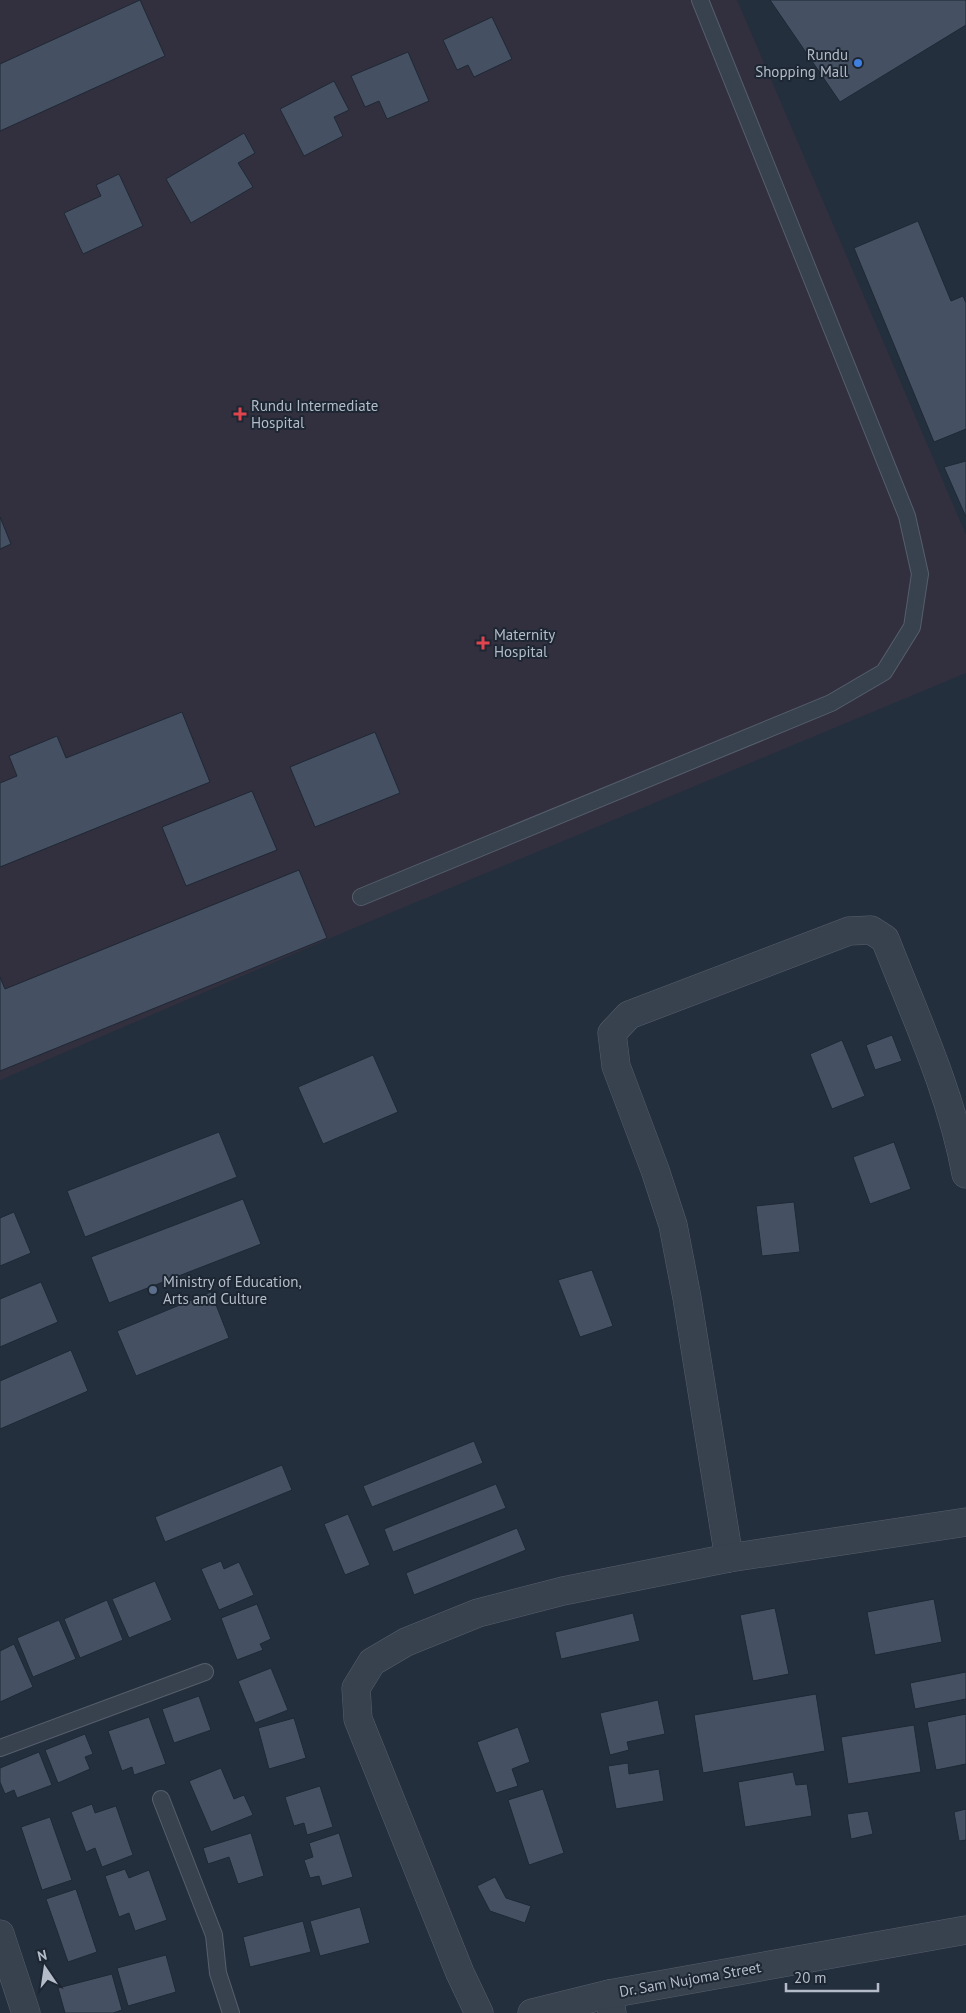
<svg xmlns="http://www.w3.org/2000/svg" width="966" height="2013" viewBox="0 0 966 2013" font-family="'PT Sans',sans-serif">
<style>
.medical{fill:#32303f}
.building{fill:#455162;stroke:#1f2835}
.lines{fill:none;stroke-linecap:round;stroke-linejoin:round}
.service-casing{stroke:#565f6c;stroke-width:18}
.minor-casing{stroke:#565f6c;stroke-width:29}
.tertiary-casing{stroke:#565f6c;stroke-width:29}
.service{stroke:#38414e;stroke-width:16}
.minor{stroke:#38414e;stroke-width:28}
.tertiary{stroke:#38414e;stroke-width:28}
.shop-dot{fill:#3f7fe0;stroke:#1d2633;stroke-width:2}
.health-dot{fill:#e0444e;stroke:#1d2633;stroke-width:2}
.service-dot{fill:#5c6f8a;stroke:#1d2633;stroke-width:2}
.labels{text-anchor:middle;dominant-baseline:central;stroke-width:4;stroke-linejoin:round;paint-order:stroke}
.poi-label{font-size:15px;fill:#b4bcc9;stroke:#1d2633;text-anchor:start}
.street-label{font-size:15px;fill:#b4bcc9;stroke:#1d2633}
</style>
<rect width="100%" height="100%" fill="#242f3e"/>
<path class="medical" d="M0,0H737L966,535V673L347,931L0,1080Z"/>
<g class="building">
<path d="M140,0L165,56L0,131V64Z"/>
<path d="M770,0H966V25L840,102Z"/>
<path d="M492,17L512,59L474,77L468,65L457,70L443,40Z"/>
<path d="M408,52L429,101L387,119L379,101L365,107L351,76Z"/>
<path d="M334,81L349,110L334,117L343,136L304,156L280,109Z"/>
<path d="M244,133L255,153L238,163L253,187L191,223L166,179Z"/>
<path d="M119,174L143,226L83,254L64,213L101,196L96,185Z"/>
<path d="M918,221L951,301L963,296L966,303V429L934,442L854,248Z"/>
<path d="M966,461V517L944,467Z"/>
<path d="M0,517L11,544L0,549Z"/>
<path d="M182,712L210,782L0,867V783L17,776L9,756L57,736L66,758Z"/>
<path d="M375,732L400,793L315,827L290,767Z"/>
<path d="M252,791L277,850L186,886L162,827Z"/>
<path d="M299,870L327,938L0,1071V977L5,989Z"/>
<path d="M892,1035L902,1061L875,1070L866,1045Z"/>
<path d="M842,1040L865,1096L832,1109L810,1054Z"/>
<path d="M373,1055L398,1112L323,1144L298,1087Z"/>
<path d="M219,1132L237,1177L85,1237L67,1191Z"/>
<path d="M894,1142L911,1189L870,1204L853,1157Z"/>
<path d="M243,1199L261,1244L109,1303L91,1257Z"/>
<path d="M794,1202L800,1252L762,1256L756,1206Z"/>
<path d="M14,1212L31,1253L0,1266V1218Z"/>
<path d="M592,1270L613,1326L580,1337L558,1280Z"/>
<path d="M41,1282L58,1322L0,1347V1299Z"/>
<path d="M211,1292L229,1338L136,1376L117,1331Z"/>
<path d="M71,1350L88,1391L0,1429V1381Z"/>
<path d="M474,1441L483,1463L372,1507L363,1486Z"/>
<path d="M282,1465L292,1490L165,1542L155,1517Z"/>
<path d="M496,1484L506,1508L393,1552L384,1529Z"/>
<path d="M348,1514L370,1565L345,1575L324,1524Z"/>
<path d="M517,1528L526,1550L414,1595L406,1573Z"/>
<path d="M221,1561L224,1569L239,1562L254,1595L219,1610L201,1569Z"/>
<path d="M155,1581L172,1620L129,1638L112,1599Z"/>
<path d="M934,1599L942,1642L875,1655L867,1612Z"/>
<path d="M107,1600L123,1640L80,1658L64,1619Z"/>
<path d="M257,1604L271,1639L260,1644L263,1650L237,1660L221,1618Z"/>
<path d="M775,1608L789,1674L753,1681L740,1615Z"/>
<path d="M633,1613L640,1641L561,1659L555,1632Z"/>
<path d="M59,1620L76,1659L33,1677L17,1638Z"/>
<path d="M14,1644L33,1687L0,1702V1651Z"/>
<path d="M271,1668L288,1710L255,1723L238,1681Z"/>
<path d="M966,1672V1699L915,1709L910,1683Z"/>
<path d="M816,1694L825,1751L703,1773L694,1715Z"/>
<path d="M199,1696L211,1730L174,1743L162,1709Z"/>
<path d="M658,1700L665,1734L627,1742L629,1750L610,1755L600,1713Z"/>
<path d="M966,1714V1764L936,1770L927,1722Z"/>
<path d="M149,1717L166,1764L134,1775L132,1767L122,1771L108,1731Z"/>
<path d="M294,1718L306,1758L269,1769L258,1728Z"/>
<path d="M914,1725L921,1772L848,1784L841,1737Z"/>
<path d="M518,1727L530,1762L512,1769L518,1786L496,1793L477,1742Z"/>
<path d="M85,1734L93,1754L85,1757L90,1769L58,1783L45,1750Z"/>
<path d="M39,1752L52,1785L17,1798L14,1790L5,1794L0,1782V1768Z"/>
<path d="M628,1763L629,1774L659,1769L664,1801L616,1809L608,1766Z"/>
<path d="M221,1768L234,1799L244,1795L253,1815L211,1832L189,1781Z"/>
<path d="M793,1772L796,1785L807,1784L812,1816L745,1827L738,1782Z"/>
<path d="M320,1786L333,1827L307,1835L304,1823L294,1826L285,1797Z"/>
<path d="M543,1789L564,1853L529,1865L508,1800Z"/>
<path d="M92,1804L95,1813L116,1806L133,1855L102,1867L95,1848L86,1852L71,1812Z"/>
<path d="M966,1809V1840L959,1841L954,1812Z"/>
<path d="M868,1811L873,1834L851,1839L847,1814Z"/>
<path d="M50,1817L72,1880L42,1890L21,1827Z"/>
<path d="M251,1833L264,1876L238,1884L229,1857L208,1864L203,1848Z"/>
<path d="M339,1833L353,1877L322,1886L319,1876L310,1878L304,1860L313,1857L309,1843Z"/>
<path d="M125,1869L129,1878L149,1870L167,1920L135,1931L129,1913L119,1917L105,1876Z"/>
<path d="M495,1877L506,1898L531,1906L525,1923L490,1911L477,1886Z"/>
<path d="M76,1889L97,1952L68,1962L46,1899Z"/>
<path d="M360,1907L370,1943L320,1956L310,1921Z"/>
<path d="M303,1921L311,1952L250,1967L243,1937Z"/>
<path d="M166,1955L176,1992L128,2006L117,1968Z"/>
<path d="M112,1974L122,2010L113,2013H65L58,1988Z"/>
</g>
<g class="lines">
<g class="service-casing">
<g id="service">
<path d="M361,897L831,703L884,672L912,627L920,574L907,516L700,0"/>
<path d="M0,1748L205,1672"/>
<path d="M161,1799L214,1935L218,1973L231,2013"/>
</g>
</g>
<g class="minor-casing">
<g id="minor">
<path d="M729,1558L687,1298L673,1225L655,1170L616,1066L612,1033L629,1015L849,931L871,930L885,939C915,1016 951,1092 966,1174"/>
<path d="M0,1934L26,2013"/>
<path d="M609,1994L612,2013"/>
<path d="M479,2013L460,1973L358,1719L356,1688L372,1662L406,1642L478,1613L563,1591L729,1558L966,1522"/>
</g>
</g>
<g class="tertiary-casing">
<path id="tertiary" d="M532,2013L609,1994L966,1930"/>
</g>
<use href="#service" class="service"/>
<use href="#minor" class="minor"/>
<use href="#tertiary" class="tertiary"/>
</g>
<circle class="shop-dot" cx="858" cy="63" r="5"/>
<g class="health-dot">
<path d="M237.5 406.5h5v5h5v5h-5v5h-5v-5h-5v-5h5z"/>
<path d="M480.5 635.5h5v5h5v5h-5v5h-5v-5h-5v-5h5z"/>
</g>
<circle class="service-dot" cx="153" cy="1290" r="5"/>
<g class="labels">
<g class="poi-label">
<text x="848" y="54" text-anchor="end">Rundu<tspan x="848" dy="17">Shopping Mall</tspan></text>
<text x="251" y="405">Rundu Intermediate<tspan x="251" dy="17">Hospital</tspan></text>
<text x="494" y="634">Maternity<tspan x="494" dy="17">Hospital</tspan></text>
<text x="163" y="1281">Ministry of Education,<tspan x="163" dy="17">Arts and Culture</tspan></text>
</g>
<g class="street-label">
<text transform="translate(690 1979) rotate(-10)">Dr. Sam Nujoma Street</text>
</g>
</g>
<g transform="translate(45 1968) rotate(347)" stroke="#1d2633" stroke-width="4" paint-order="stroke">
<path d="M0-4L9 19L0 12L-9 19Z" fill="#b4bcc9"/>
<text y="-8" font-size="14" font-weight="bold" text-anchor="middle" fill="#b4bcc9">N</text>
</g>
<path d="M786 1983v8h92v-8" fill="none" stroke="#b4bcc9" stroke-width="2.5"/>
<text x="794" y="1983" font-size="15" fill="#b4bcc9" stroke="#1d2633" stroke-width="4" paint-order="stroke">20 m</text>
</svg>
